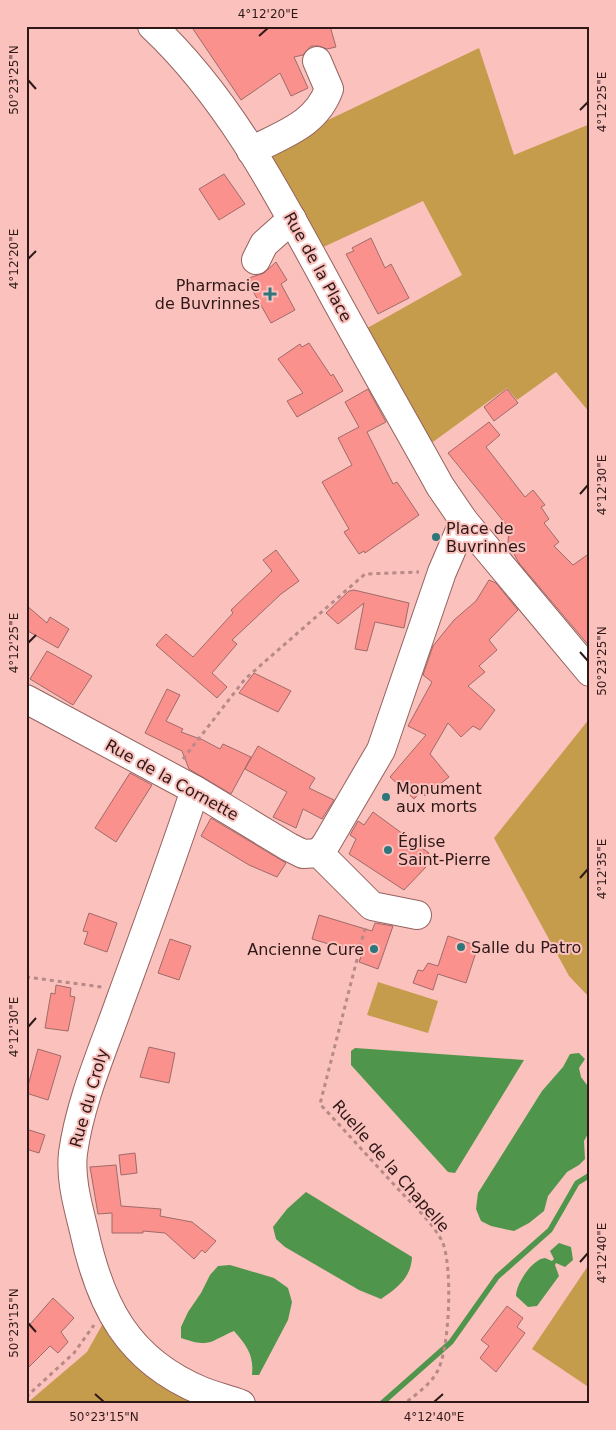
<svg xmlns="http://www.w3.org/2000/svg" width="616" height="1430" viewBox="0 0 616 1430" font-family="'DejaVu Sans',sans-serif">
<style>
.green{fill:#c49c4b}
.water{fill:#4f954b}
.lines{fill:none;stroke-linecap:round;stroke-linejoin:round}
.stream{stroke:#4f954b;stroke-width:5.5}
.building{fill:#fb918d;stroke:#9f6b69}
.minor-casing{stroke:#95625f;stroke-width:30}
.path{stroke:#b78a87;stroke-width:3;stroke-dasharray:4 4;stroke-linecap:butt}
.minor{stroke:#fff;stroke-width:28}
.ticks{fill:none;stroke:#2e1918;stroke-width:2}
.poi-dot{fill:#2d767c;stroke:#fac1bd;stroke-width:2}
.labels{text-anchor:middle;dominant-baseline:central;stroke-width:4;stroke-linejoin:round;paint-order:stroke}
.street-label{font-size:16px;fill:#2e1918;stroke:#fac1bd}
.poi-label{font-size:16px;fill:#2e1918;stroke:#fac1bd;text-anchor:start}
.neatline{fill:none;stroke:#2e1918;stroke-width:2}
.ticks-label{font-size:12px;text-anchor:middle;fill:#2e1918}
</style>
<rect width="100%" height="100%" fill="#fac1bd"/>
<g class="green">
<path d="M479,48L514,155L590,124V413L556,372L517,400L507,388L426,447L362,331L462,275L423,201L319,249L261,152Z"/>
<path d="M590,718V998L569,976L494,838Z"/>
<path d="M378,982L438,1001L428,1033L367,1015Z"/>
<path d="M590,1263V1388L532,1349Z"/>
<path d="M106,1318L219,1404H26L87,1352Z"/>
</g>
<g class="water">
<path d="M355,1048L524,1060L455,1173L448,1172L351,1065V1051Z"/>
<path d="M579,1053L585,1059L579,1068L581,1077L590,1089V1130L584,1141L585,1159L579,1165L567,1172L548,1196L544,1211L529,1223L514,1231L491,1226L481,1221L476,1209L478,1193L542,1091L563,1067L570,1054Z"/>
<path d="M306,1192L412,1257C411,1278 397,1288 381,1299L359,1290L285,1247L276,1239L273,1227L287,1209Z"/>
<path d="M559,1243L571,1247L573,1260L565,1267L556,1263L555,1265L559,1276L537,1306L528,1307L516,1296C516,1284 532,1259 545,1258L552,1261L554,1259L550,1251Z"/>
<path d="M230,1265L274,1278L288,1288L292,1302L288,1320L259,1375H252C254,1355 247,1346 234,1331C208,1342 211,1348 181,1338V1327L188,1312L201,1293L210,1275L218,1266Z"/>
</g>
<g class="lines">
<path class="stream" d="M381,1404L451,1342L497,1277L550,1230L577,1183L590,1175"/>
</g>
<g class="building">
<path d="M191,26H330L336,47L327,49L319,46H311L303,55L294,57L308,88L291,96L280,73L241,100Z"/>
<path d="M224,174L245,204L219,220L199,189Z"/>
<path d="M371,238L385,268L391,264L409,298L378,314L346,254L354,251L352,248Z"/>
<path d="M276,262L287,280L281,284L295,310L271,323L246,279L264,273Z"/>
<path d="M309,343L331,376L333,374L343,391L297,417L287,401L303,393L278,359L300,344L302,347Z"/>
<path d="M368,389L386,422L367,432L393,484L397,482L419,515L365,553L364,551L359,554L344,532L349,529L322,482L352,465L338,438L359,427L345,402Z"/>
<path d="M507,389L518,403L494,421L484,407Z"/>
<path d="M489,422L500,435L486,447L525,497L533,490L545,505L541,507L549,519L544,523L559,542L554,546L573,565L590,553V647L519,563L508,543L509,528L448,453Z"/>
<path d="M276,550L299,581L281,594L232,640L237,644L212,673L227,687L217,698L156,645L166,634L193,657L233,613L231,610L272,571L263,560Z"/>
<path d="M489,580L496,583L518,610L489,640L497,650L479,666L485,672L468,686L495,710L480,730L473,726L461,737L448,723L430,754L449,777L425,796L422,790L414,799L390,777L426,735L408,726L432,682L423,675L433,646L454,620L476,601Z"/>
<path d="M354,590L409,603L404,628L375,622L367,651L355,649L364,603L338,624L326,613L349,591Z"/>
<path d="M26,605L47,623L50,617L69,629L58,648L26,630Z"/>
<path d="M47,651L92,676L73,705L30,679Z"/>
<path d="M254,673L291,691L278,712L239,693Z"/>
<path d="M167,689L180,695L166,721L183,729L181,732L203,740L220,749L223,744L251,757L231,794L189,769L182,751L145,733Z"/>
<path d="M258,746L315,778L309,788L334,800L322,819L303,809L296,828L273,817L287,792L245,769Z"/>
<path d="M130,773L152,785L116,842L95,828Z"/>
<path d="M373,812L429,853L423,862L426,867L404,890L349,854L356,839L350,835L358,821L364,825Z"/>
<path d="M211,818L286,863L277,877L249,865L201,836Z"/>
<path d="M89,913L117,923L107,952L84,944L88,932L83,931Z"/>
<path d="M319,915L372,931L375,923L393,926L378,969L359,962L362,954L312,939Z"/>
<path d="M448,936L478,946L466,983L438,974L433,990L413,983L418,970L423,971L428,963L438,966Z"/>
<path d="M170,939L191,946L179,980L158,973Z"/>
<path d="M56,985L71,988L70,996L75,997L68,1031L45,1028L51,993L55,994Z"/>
<path d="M149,1047L175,1053L169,1083L140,1077Z"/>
<path d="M38,1049L61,1056L48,1100L26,1093Z"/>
<path d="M26,1129L45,1135L39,1153L26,1149Z"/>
<path d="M135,1153L137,1173L121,1175L119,1155Z"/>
<path d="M116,1165L121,1206L161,1209L160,1216L192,1222L216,1241L205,1253L202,1250L194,1259L165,1233L143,1231V1233H112V1213L98,1214L90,1167Z"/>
<path d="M53,1298L74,1318L61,1332L68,1342L58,1353L50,1346L26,1370V1329Z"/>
<path d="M507,1306L523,1318L517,1327L525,1333L496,1372L480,1358L489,1346L481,1340Z"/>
</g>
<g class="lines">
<g class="minor-casing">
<g id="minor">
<path d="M152,26C230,99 281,199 331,291C367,357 404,421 440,486L464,521L590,672"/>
<path d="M251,151C283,134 316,125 329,89L317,61"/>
<path d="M256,260L264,244L292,219"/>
<path d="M26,699L195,790L289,847L303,854L319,853"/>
<path d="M195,790C171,862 145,933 119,1004C102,1052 80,1102 73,1153C70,1179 78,1206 84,1231C100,1305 127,1360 202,1391C214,1396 228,1399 241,1404"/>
<path d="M319,853L326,844L381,750L442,572L464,521"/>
<path d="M319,853L372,906L417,915"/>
</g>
</g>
<g class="path">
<path d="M183,759L245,679L365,574L419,572"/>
<path d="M365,928L320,1104C347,1133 373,1162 400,1191C414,1206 432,1222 442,1241C453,1264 450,1350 437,1372C430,1385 415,1395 404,1404"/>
<path d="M26,977L102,987"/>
<path d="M26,1397L74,1353L94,1325"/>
</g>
<use href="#minor" class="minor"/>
</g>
<path class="ticks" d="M259,36L268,28M28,80L36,89M580,110L588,102M28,259L36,251M580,494L588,485M28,643L36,635M580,652L588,661M580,878L588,869M28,1027L36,1018M580,1262L588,1253M28,1323L36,1332M95,1394L104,1402M434,1402L443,1394"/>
<g class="poi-dot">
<path d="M267.5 286.5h5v5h5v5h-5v5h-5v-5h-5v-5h5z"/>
<circle cx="436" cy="537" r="5"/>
<circle cx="386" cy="797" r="5"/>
<circle cx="388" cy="850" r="5"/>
<circle cx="461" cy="947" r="5"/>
<circle cx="374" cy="949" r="5"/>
</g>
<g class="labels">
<g class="street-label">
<text transform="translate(318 267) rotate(61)">Rue de la Place</text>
<text transform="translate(172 780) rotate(29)">Rue de la Cornette</text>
<text transform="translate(89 1098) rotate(-74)">Rue du Croly</text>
<text transform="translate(391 1166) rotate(49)">Ruelle de la Chapelle</text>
</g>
<g class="poi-label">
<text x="260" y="285" text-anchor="end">Pharmacie<tspan x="260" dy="18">de Buvrinnes</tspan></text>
<text x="446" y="528">Place de<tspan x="446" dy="18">Buvrinnes</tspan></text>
<text x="396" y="788">Monument<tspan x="396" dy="18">aux morts</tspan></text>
<text x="398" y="841">Église<tspan x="398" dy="18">Saint-Pierre</tspan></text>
<text x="471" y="947">Salle du Patro</text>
<text x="364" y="949" text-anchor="end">Ancienne Cure</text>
</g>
</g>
<rect width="616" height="1430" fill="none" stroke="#fac1bd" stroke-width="55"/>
<rect x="28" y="28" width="560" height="1374" class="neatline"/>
<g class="ticks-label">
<text x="268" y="18">4°12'20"E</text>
<text transform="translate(14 80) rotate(-90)" y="4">50°23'25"N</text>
<text transform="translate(602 102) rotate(-90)" y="4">4°12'25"E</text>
<text transform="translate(14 259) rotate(-90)" y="4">4°12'20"E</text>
<text transform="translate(602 485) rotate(-90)" y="4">4°12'30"E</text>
<text transform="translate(14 643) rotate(-90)" y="4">4°12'25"E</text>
<text transform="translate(602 661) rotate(-90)" y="4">50°23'25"N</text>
<text transform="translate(602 869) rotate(-90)" y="4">4°12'35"E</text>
<text transform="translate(14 1027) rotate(-90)" y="4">4°12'30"E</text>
<text transform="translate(602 1253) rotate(-90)" y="4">4°12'40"E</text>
<text transform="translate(14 1323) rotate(-90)" y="4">50°23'15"N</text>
<text x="104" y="1421">50°23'15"N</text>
<text x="434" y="1421">4°12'40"E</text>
</g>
</svg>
